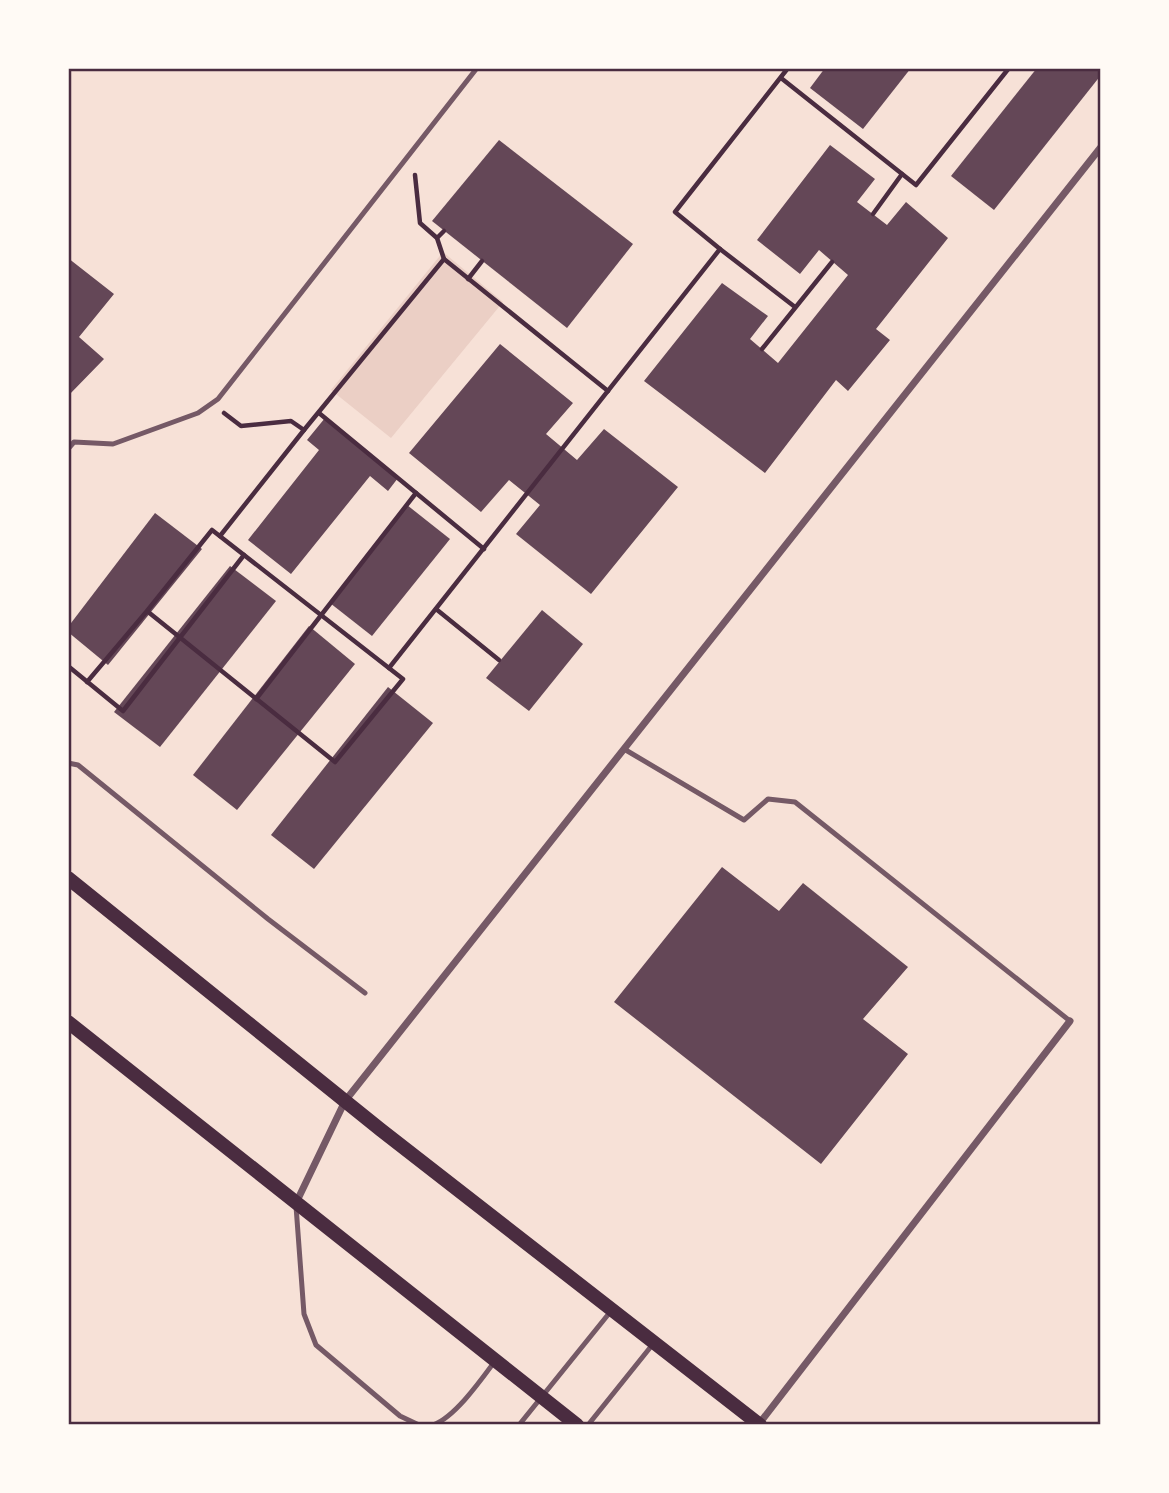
<svg xmlns="http://www.w3.org/2000/svg" width="1169" height="1493" viewBox="0 0 1169 1493" font-family="Montserrat,sans-serif">
<style>
.green{fill:#ebcfc5}
.building{fill:#644757}
.lines{fill:none;stroke-linecap:round;stroke-linejoin:round}
.path{stroke:#4a2c40;stroke-width:4.5}
.service{stroke:#755966;stroke-width:5}
.minor{stroke:#755966;stroke-width:7}
.secondary{stroke:#4a2c40;stroke-width:14}
.neatline{fill:none;stroke:#4a2c40;stroke-width:2.5}
</style>
<rect width="100%" height="100%" fill="#f7e1d7"/>
<path class="green" d="M443,252L503,302L391,438L331,390Z"/>
<g class="building">
<path d="M825,68H911L863,129L810,88Z"/>
<path d="M1037,68H1101V75L994,210L951,176Z"/>
<path d="M499,140L633,244L567,328L432,221Z"/>
<path d="M830,145L875,179L857,202L887,225L906,202L948,238L876,329L890,340L848,391L836,380L765,473L644,381L722,283L768,316L750,339L778,363L848,275L819,250L800,274L757,240Z"/>
<path d="M68,258L114,294L79,337L104,359L68,396Z"/>
<path d="M500,344L573,403L546,434L577,460L604,429L678,487L591,594L516,534L540,505L509,480L481,512L409,453Z"/>
<path d="M325,418L398,478L388,491L370,476L291,574L248,540L319,450L307,440Z"/>
<path d="M407,505L450,539L372,636L330,603Z"/>
<path d="M155,513L202,549L108,665L68,632V627Z"/>
<path d="M230,566L276,601L160,747L114,712Z"/>
<path d="M542,610L583,644L529,711L486,678Z"/>
<path d="M309,626L355,664L237,810L193,775Z"/>
<path d="M388,687L433,723L314,869L271,835Z"/>
<path d="M722,867L779,911L803,883L908,967L863,1019L908,1054L821,1164L614,1002Z"/>
</g>
<g class="lines">
<g class="path">
<path d="M781,78L916,185L1009,68"/>
<path d="M415,175L420,223L437,238L444,259"/>
<path d="M873,214L902,174"/>
<path d="M437,238L444,231"/>
<path d="M720,249L795,307"/>
<path d="M468,279L482,261"/>
<path d="M762,349L832,262"/>
<path d="M319,413L484,549"/>
<path d="M304,430L444,259L608,391"/>
<path d="M220,536L304,430L291,421L241,426L224,413"/>
<path d="M436,609L499,660"/>
<path d="M68,666L123,711L244,555"/>
<path d="M389,668L720,249L675,212L788,68"/>
<path d="M87,682L147,611L335,762L403,679L212,530L147,611"/>
<path d="M256,699L416,493"/>
</g>
<g class="service">
<path d="M68,449L74,442L113,444L198,413L218,399L477,68"/>
<path d="M624,749L744,820L768,799L795,802L1070,1021"/>
<path d="M68,763L78,765L268,919L365,993"/>
<path d="M296,1206L304,1314L316,1345L400,1416L419,1425"/>
<path d="M433,1425C455,1417 481,1380 495,1361"/>
<path d="M519,1425L611,1311"/>
<path d="M588,1425L653,1344"/>
</g>
<g class="minor">
<path d="M296,1203L345,1101L1101,147"/>
<path d="M759,1424L1070,1021"/>
</g>
<g class="secondary">
<path d="M68,878L381,1130L760,1425"/>
<path d="M68,1022L577,1425"/>
</g>
</g>
<rect width="1169" height="1493" fill="none" stroke="#fffaf5" stroke-width="140"/>
<rect x="70" y="70" width="1029" height="1353" class="neatline"/>
</svg>
